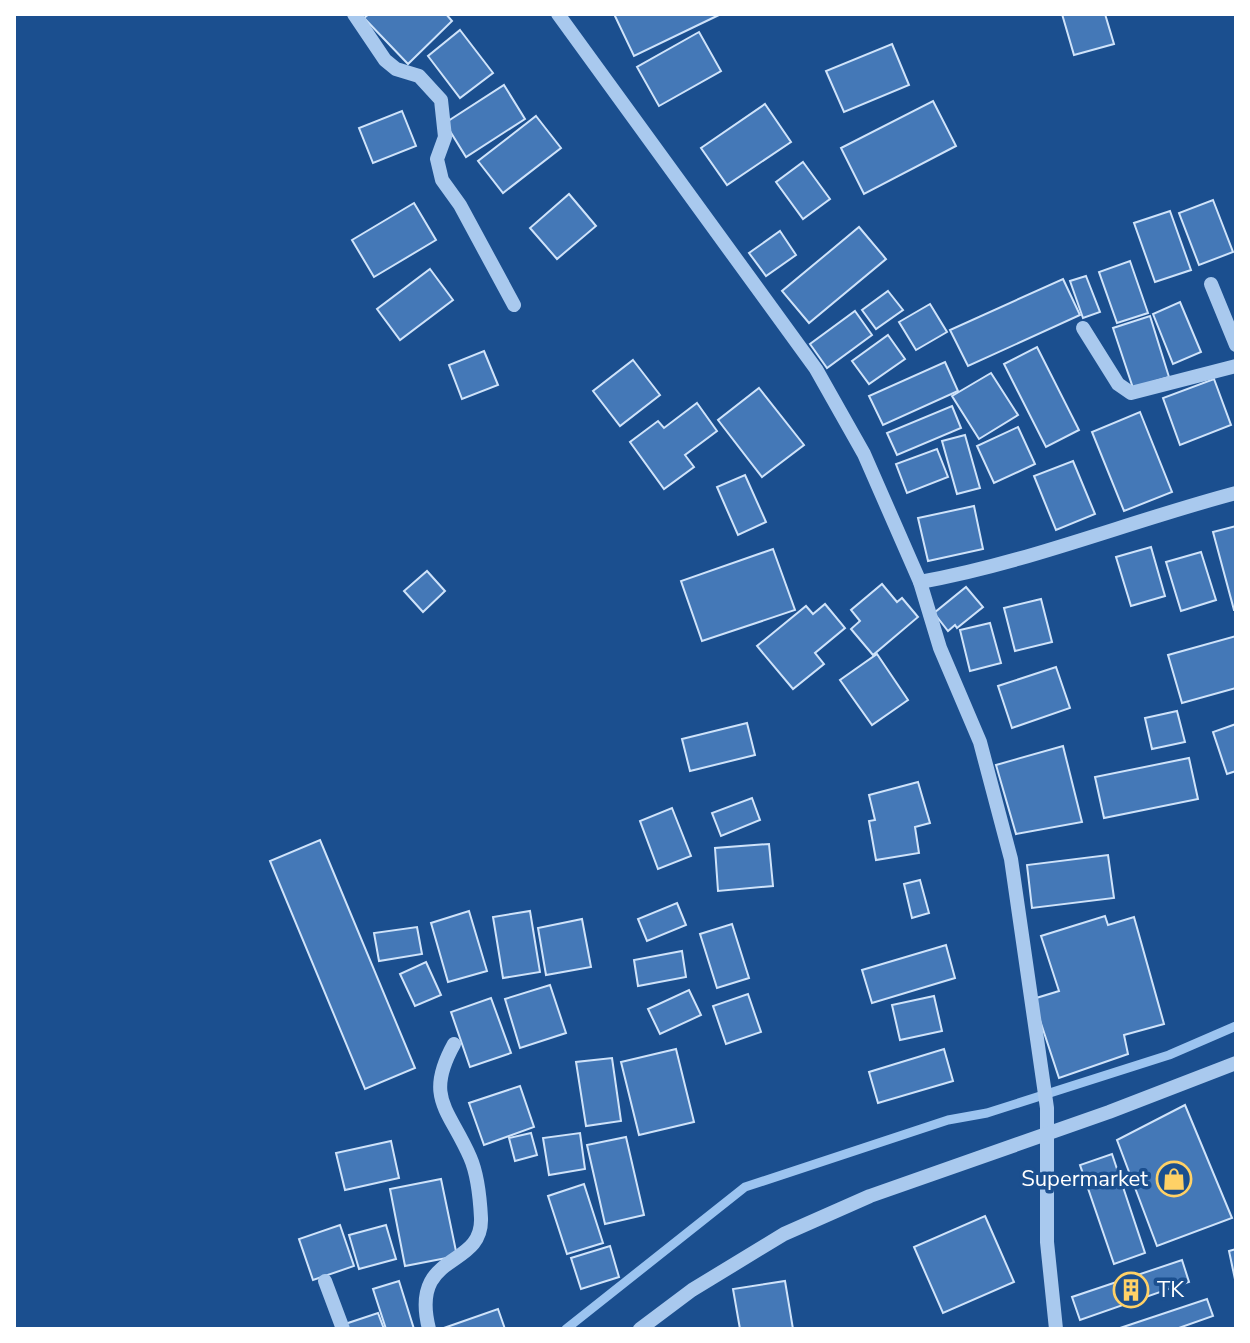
<svg xmlns="http://www.w3.org/2000/svg" width="1250" height="1343" viewBox="0 0 1250 1343" font-family="'Nunito Sans',sans-serif">
<style>
.lines{fill:none;stroke-linecap:round;stroke-linejoin:round}
.stream{stroke:#9cc4f0;stroke-width:9}
.building{fill:#4478b7;stroke:#cfe3fa;stroke-width:2}
.minor{stroke:#a9c9ee;stroke-width:14}
.labels{text-anchor:middle;dominant-baseline:central;stroke-width:7;stroke-linejoin:round;paint-order:stroke}
.poi-label{font-size:22px;fill:#fff;stroke:#1b4f8f;text-anchor:end}
</style>
<rect width="100%" height="100%" fill="#1b4f8f"/>
<g class="lines">
<path class="stream" d="M566,1329L745,1187L948,1120L987,1113L1169,1055L1236,1026"/>
</g>
<g class="building">
<path d="M369,14H446L452,21L408,64L364,18Z"/>
<path d="M614,14H721L634,56Z"/>
<path d="M1062,14H1105L1114,44L1074,55Z"/>
<path d="M460,30L493,73L460,98L428,56Z"/>
<path d="M699,32L721,71L659,106L637,67Z"/>
<path d="M892,44L909,85L844,112L826,71Z"/>
<path d="M504,85L525,119L466,157L445,123Z"/>
<path d="M933,101L956,146L864,194L841,148Z"/>
<path d="M765,104L791,142L727,185L701,148Z"/>
<path d="M402,111L416,146L373,163L359,128Z"/>
<path d="M536,116L561,148L503,193L478,161Z"/>
<path d="M803,162L830,199L803,219L776,182Z"/>
<path d="M569,194L596,226L557,259L530,228Z"/>
<path d="M1213,200L1233,252L1199,265L1179,213Z"/>
<path d="M414,203L436,240L374,277L352,240Z"/>
<path d="M1170,211L1191,270L1155,282L1134,223Z"/>
<path d="M859,227L886,259L809,323L782,291Z"/>
<path d="M780,231L796,255L766,276L749,253Z"/>
<path d="M1130,261L1148,313L1117,323L1099,272Z"/>
<path d="M430,269L453,300L400,340L377,309Z"/>
<path d="M1086,276L1100,312L1083,318L1070,281Z"/>
<path d="M1063,279L1080,315L968,366L950,330Z"/>
<path d="M888,291L903,310L876,329L862,310Z"/>
<path d="M1180,302L1201,352L1173,364L1153,314Z"/>
<path d="M930,304L947,332L916,350L899,322Z"/>
<path d="M855,311L872,335L827,368L810,344Z"/>
<path d="M1150,316L1169,377L1133,388L1113,328Z"/>
<path d="M888,335L905,359L869,384L852,361Z"/>
<path d="M1037,347L1079,430L1046,447L1004,364Z"/>
<path d="M484,351L498,385L462,399L449,365Z"/>
<path d="M633,360L660,395L620,426L593,391Z"/>
<path d="M945,362L958,391L883,425L869,396Z"/>
<path d="M991,373L1018,415L979,439L952,396Z"/>
<path d="M1214,379L1231,425L1180,445L1163,398Z"/>
<path d="M759,388L804,445L762,477L718,420Z"/>
<path d="M697,403L717,431L685,455L694,467L664,489L630,442L658,421L664,428Z"/>
<path d="M952,406L961,428L897,455L887,433Z"/>
<path d="M1140,412L1172,492L1124,511L1092,432Z"/>
<path d="M1018,427L1035,464L994,483L977,446Z"/>
<path d="M965,435L980,488L957,494L942,441Z"/>
<path d="M937,449L948,477L907,493L896,464Z"/>
<path d="M1073,461L1095,514L1056,530L1034,476Z"/>
<path d="M745,475L766,522L738,535L717,487Z"/>
<path d="M974,506L983,549L928,561L918,518Z"/>
<path d="M1236,526V610H1234L1213,532Z"/>
<path d="M1151,547L1165,596L1131,606L1116,557Z"/>
<path d="M773,549L795,610L702,641L681,581Z"/>
<path d="M1201,552L1216,600L1181,611L1166,562Z"/>
<path d="M427,571L445,591L423,612L404,591Z"/>
<path d="M882,584L897,602L902,598L918,617L873,655L851,629L860,621L851,610Z"/>
<path d="M966,587L983,607L957,628L955,625L948,631L934,613Z"/>
<path d="M1041,599L1052,642L1015,651L1004,608Z"/>
<path d="M825,604L845,628L815,653L824,664L793,689L757,646L806,606L813,614Z"/>
<path d="M990,623L1001,663L970,671L960,630Z"/>
<path d="M1236,636V688L1182,703L1168,655Z"/>
<path d="M877,654L908,700L872,725L840,680Z"/>
<path d="M1056,667L1070,708L1012,728L998,686Z"/>
<path d="M1177,711L1185,742L1152,749L1145,718Z"/>
<path d="M747,723L755,755L690,771L682,739Z"/>
<path d="M1236,724V771L1227,774L1213,732Z"/>
<path d="M1063,746L1082,822L1016,834L996,765Z"/>
<path d="M1189,758L1198,799L1104,818L1095,777Z"/>
<path d="M918,782L930,823L915,827L919,853L876,860L869,821L875,820L869,795Z"/>
<path d="M752,798L760,820L721,836L712,813Z"/>
<path d="M672,808L691,856L658,869L640,821Z"/>
<path d="M320,840L415,1068L365,1089L270,861Z"/>
<path d="M769,844L773,886L718,891L715,848Z"/>
<path d="M1108,855L1114,898L1032,908L1027,865Z"/>
<path d="M920,880L929,913L912,918L904,884Z"/>
<path d="M677,903L686,925L647,941L638,919Z"/>
<path d="M469,911L487,971L448,982L431,923Z"/>
<path d="M530,911L540,972L503,978L493,917Z"/>
<path d="M1105,916L1108,925L1134,917L1164,1024L1124,1035L1128,1054L1059,1078L1033,999L1059,991L1041,936Z"/>
<path d="M582,919L591,967L546,975L538,928Z"/>
<path d="M732,924L749,978L717,988L700,934Z"/>
<path d="M417,927L422,954L379,961L374,933Z"/>
<path d="M946,945L955,978L872,1003L862,970Z"/>
<path d="M682,951L686,977L638,986L634,960Z"/>
<path d="M426,962L441,995L415,1006L400,974Z"/>
<path d="M550,985L566,1033L520,1048L505,999Z"/>
<path d="M689,990L701,1015L660,1034L648,1009Z"/>
<path d="M748,994L761,1032L726,1044L713,1006Z"/>
<path d="M934,996L942,1031L900,1040L892,1005Z"/>
<path d="M491,998L511,1053L470,1067L451,1012Z"/>
<path d="M676,1049L694,1122L639,1135L621,1062Z"/>
<path d="M944,1049L953,1081L878,1103L869,1072Z"/>
<path d="M612,1058L621,1121L586,1126L576,1062Z"/>
<path d="M520,1086L534,1127L484,1145L469,1103Z"/>
<path d="M1185,1105L1232,1218L1157,1246L1117,1140Z"/>
<path d="M531,1133L537,1155L515,1161L509,1138Z"/>
<path d="M580,1133L585,1169L549,1175L543,1138Z"/>
<path d="M626,1137L644,1215L605,1224L587,1145Z"/>
<path d="M391,1141L399,1178L345,1190L336,1153Z"/>
<path d="M1112,1154L1145,1253L1114,1264L1080,1165Z"/>
<path d="M441,1179L457,1256L405,1266L390,1189Z"/>
<path d="M584,1184L603,1243L567,1254L548,1196Z"/>
<path d="M985,1216L1014,1282L943,1313L914,1247Z"/>
<path d="M340,1225L354,1266L313,1280L299,1239Z"/>
<path d="M386,1225L396,1259L359,1269L349,1235Z"/>
<path d="M610,1246L619,1277L581,1289L571,1258Z"/>
<path d="M1236,1249V1284L1229,1251Z"/>
<path d="M1182,1260L1189,1282L1080,1320L1072,1297Z"/>
<path d="M399,1281L414,1329H386L373,1289Z"/>
<path d="M785,1281L793,1329H740L733,1289Z"/>
<path d="M1207,1299L1213,1316L1176,1329H1117Z"/>
<path d="M498,1309L505,1329H441Z"/>
<path d="M378,1313L384,1329H343L342,1325Z"/>
</g>
<g class="lines">
<g class="minor">
<path d="M354,14L385,60L396,69L419,76L441,100L445,137L437,159L442,180L460,205L514,305"/>
<path d="M558,14L816,369L864,454L920,582L940,648L980,742L1011,859L1047,1108V1242L1056,1329"/>
<path d="M1211,284L1236,345"/>
<path d="M1083,328L1118,384L1131,393L1236,366"/>
<path d="M920,582C1027,563 1130,521 1236,493"/>
<path d="M325,1281L343,1329"/>
<path d="M429,1329C409,1250 483,1270 481,1218C480,1198 478,1175 470,1157C449,1109 424,1098 454,1044"/>
<path d="M640,1329L692,1290L784,1234L870,1196L1109,1112L1236,1063"/>
</g>
</g>
<defs>
<g id="shop-ring" transform="scale(1.8)"><circle r="9.5" fill="#1b4f8f" stroke="#ffd166" stroke-width="1.5"/><path d="M-5-2.5h2.3a2.7 3.5 0 0 1 5.4 0H5L5.5 6h-11ZM-1.5-2.5h3a1.5 2.3 0 0 0-3 0Z" fill="#ffd166"/></g>
<g id="building-ring" transform="scale(1.8)"><circle r="9.5" fill="#1b4f8f" stroke="#ffd166" stroke-width="1.5"/><path d="M-4-6H4V6H1V3H-1V6H-4ZM-2.5-4.3h1.7v1.8h-1.7ZM.8-4.3h1.7v1.8H.8ZM-2.5-1h1.7V.8h-1.7ZM.8-1h1.7V.8H.8Z" fill="#ffd166"/></g>
</defs>
<g fill-rule="evenodd">
<use href="#shop-ring" x="1174" y="1179"/>
<use href="#building-ring" x="1131" y="1290"/>
</g>
<g class="labels">
<g class="poi-label">
<text x="1148" y="1179">Supermarket</text>
<text x="1157" y="1290" text-anchor="start">TK</text>
</g>
</g>
<rect width="1250" height="1343" fill="none" stroke="#ffffff" stroke-width="32"/>
</svg>
